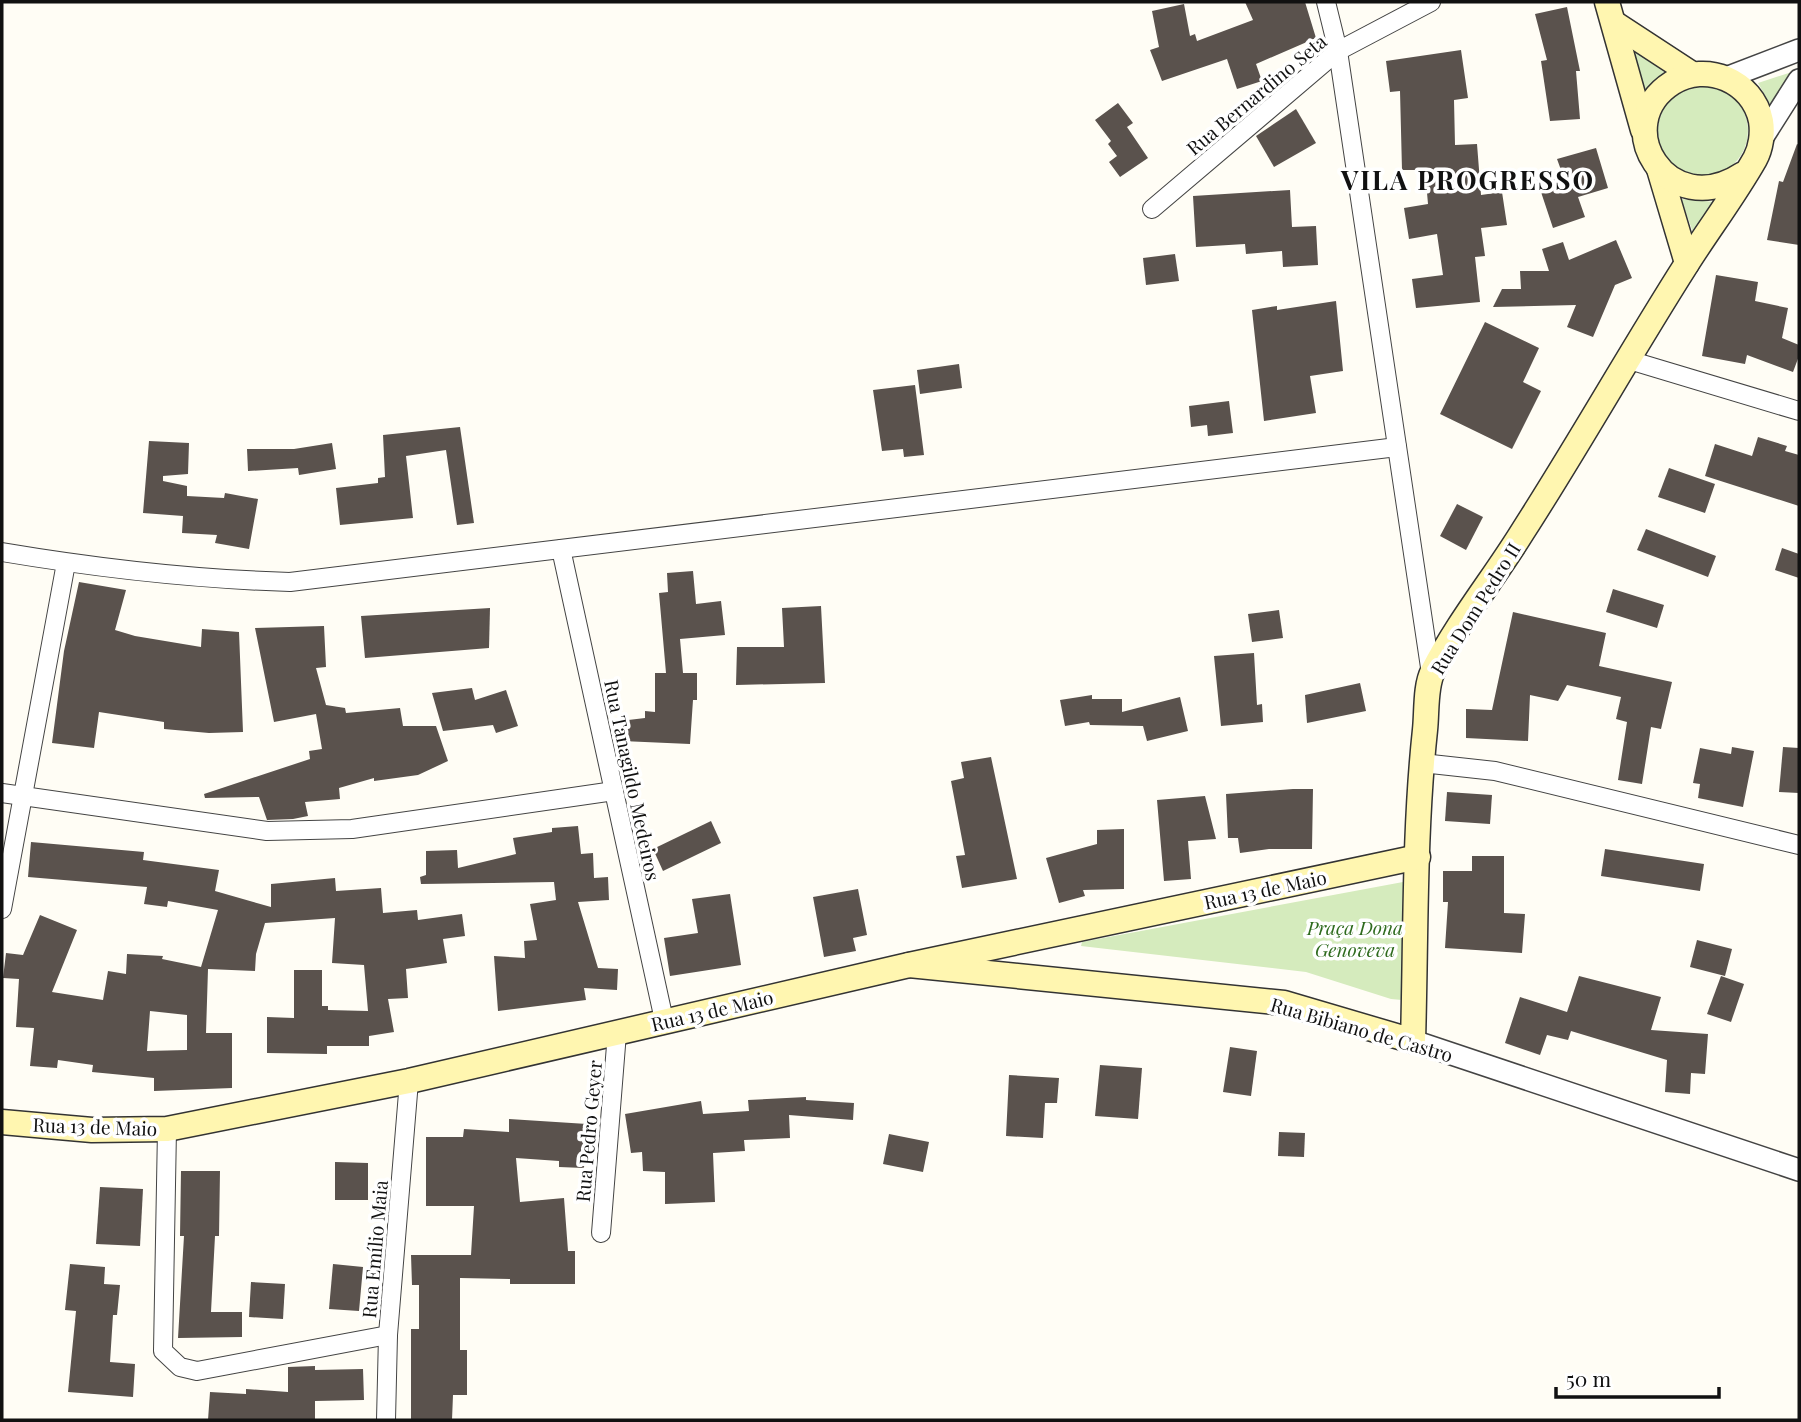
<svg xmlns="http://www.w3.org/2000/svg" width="1801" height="1422" viewBox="0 0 1801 1422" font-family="'Playfair Display',serif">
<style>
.green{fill:#d5ebbd}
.building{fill:#5a524d;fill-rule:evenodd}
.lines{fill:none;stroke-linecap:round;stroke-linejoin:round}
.minor-casing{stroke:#444;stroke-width:20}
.tertiary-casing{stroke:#444;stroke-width:24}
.secondary-casing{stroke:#333;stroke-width:27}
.minor{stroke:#fff;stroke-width:18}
.tertiary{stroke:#fff;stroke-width:21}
.secondary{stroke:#fff6b0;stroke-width:24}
.labels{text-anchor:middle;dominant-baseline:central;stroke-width:7;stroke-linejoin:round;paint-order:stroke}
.street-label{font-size:19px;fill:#111;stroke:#fff}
.park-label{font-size:19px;font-style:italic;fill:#2f6b1f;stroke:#fff}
.district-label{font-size:26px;font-weight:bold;letter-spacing:2px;fill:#111;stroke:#fff}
</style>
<rect width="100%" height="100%" fill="#fffdf5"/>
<g class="green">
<path d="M1626,39L1664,72L1644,94Z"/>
<path d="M1795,71L1772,108L1758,83Z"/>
<circle cx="1703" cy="131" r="45"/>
<path d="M1681,199L1716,202L1695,238Z"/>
<path d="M1403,882L1402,1000L1391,999L1306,972L1081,946L1082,942Z"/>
</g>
<g class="building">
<path d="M1245,2H1305L1316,38L1256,64L1262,81L1237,89L1227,59L1162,81L1150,50L1159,47L1152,11L1184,4L1190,36L1195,34L1197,41L1253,20Z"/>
<path d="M1567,7L1580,71H1576L1580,119L1550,121L1541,61L1547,60L1535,14Z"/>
<path d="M1461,50L1468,98L1454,100L1455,145L1477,144L1481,195L1502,192L1507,225L1481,228L1485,256L1475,257L1480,302L1416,308L1412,279L1443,275L1437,234L1409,239L1404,208L1428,204L1425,170H1402L1400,91L1390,92L1386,61Z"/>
<path d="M1118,103L1133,123L1127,127L1148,158L1120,177L1109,162L1117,156L1108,144L1111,141L1095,120Z"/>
<path d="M1296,109L1316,143L1274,167L1256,136Z"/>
<path d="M1797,144L1799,145V245L1767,240L1779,181L1783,182Z"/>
<path d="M1596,148L1608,188L1578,197L1585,217L1553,228L1536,177L1561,170L1557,159Z"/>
<path d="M1290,190L1292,227L1316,226L1318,265L1283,267L1282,251L1246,254L1245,244L1196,247L1193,196Z"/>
<path d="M1616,240L1632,278L1615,285L1593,337L1567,327L1576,305L1493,307L1502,289H1521L1520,271H1549L1542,249L1563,242L1569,260Z"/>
<path d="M1175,254L1179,281L1146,285L1143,258Z"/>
<path d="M1716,275L1758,282L1755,301L1788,308L1782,338L1799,345V356L1793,372L1747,355L1745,364L1702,356Z"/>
<path d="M1336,301L1343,371L1310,376L1316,413L1264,421L1252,310L1277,306V310Z"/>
<path d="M1485,322L1539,348L1523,382L1541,391L1512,449L1440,414Z"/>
<path d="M959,364L962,388L920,394L917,370Z"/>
<path d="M915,385L924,455L904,457L903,449L882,451L873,390Z"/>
<path d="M1229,401L1233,433L1208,436L1207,425L1191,427L1189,406Z"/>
<path d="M460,427L474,523L457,525L446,450L406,456L413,518L340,525L336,488L378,483V478L385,477L383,435Z"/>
<path d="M1758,437L1787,446L1785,451L1799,455V506L1705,476L1715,444L1752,456Z"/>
<path d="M149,441L189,443L188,474L163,476V481L187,486V496L224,498L225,493L258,499L249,549L215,543L217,535L182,533L183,516L143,513Z"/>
<path d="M332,443L336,469L299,475L298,468L248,471L247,449H294Z"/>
<path d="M1669,468L1715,484L1705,513L1658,497Z"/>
<path d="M1457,504L1483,517L1466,550L1440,536Z"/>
<path d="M1646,529L1716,556L1708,577L1637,550Z"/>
<path d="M1782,548L1799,554V578L1775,570Z"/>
<path d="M693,571L696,604L721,601L725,635L680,639L683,673H697V700H693L690,744L622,741L620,721L645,718V711L655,712V673H666L659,593L668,592L667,573Z"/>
<path d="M79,582L126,590L115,630L135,636L201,647L202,629L239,632L243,732L209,733L164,729V722L99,712L94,748L52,743L64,651Z"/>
<path d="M1613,589L1664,605L1657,628L1606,612Z"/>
<path d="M821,606L825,683L736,685L737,647H784L782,608Z"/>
<path d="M490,608L489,648L365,658L361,616Z"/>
<path d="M1279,610L1283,638L1252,642L1248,614Z"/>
<path d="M1513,612L1606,633L1599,666L1672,682L1661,729L1651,727L1642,784L1618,780L1627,722L1616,719L1621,697L1567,685L1558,701L1530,695L1528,741L1466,738V709L1492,710Z"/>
<path d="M324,626L326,667L316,668L326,705L345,708L346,713L400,708L403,726H436L448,761L418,775L374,781V778L339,788L340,799L305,802L308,816L293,819L267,820L259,797L205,798L204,794L310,759L309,751L322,749L316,714L274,722L255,628Z"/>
<path d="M1254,653L1257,705L1262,704L1263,722L1221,726L1214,656Z"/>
<path d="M1360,683L1366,711L1307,723L1305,695Z"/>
<path d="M472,688L475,700L506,690L518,726L496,733L493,725L443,731L432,693Z"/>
<path d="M1092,695V699H1122V712L1180,697L1188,731L1147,741L1143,726L1090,725L1089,722L1065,726L1060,700Z"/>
<path d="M1732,747L1754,751L1743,807L1698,798L1700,784L1693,783L1700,748L1731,754Z"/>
<path d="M1783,747L1799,748V793L1779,792Z"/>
<path d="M991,757L1017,879L962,888L956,856L965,855L951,781L964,778L961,762Z"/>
<path d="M1293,789H1313L1312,849H1269L1240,853L1238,838H1228L1226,794Z"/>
<path d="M1447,792L1492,795L1490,824L1445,821Z"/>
<path d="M1205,796L1216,839L1188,841L1191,879L1164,881L1157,800Z"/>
<path d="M711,821L721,843L663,871L653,849Z"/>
<path d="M578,826L581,854L593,853L594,878L608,877L609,900L578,902L598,968L618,969L617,990L584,988L586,1000L498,1011L494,956L525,958L524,941L537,940L530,904L556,900L554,882L421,884L420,877L426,875V851L457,850L458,868L516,854L513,838L552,832V828Z"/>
<path d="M1124,829V889L1083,890L1085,896L1059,903L1046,858L1097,844V830Z"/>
<path d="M31,842L144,852L143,860L219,870L215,891L271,907V884L335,878L336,891L381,888L383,913L417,910L418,920L462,914L465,936L443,939L447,963L406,969L408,998L388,999L394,1032L369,1036V1046H327V1054L267,1053V1017L294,1018V970H322V1006H328V1010L368,1011L364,965L332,963L335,918L265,923L256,954L255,971L208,969L206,1033H232V1088L154,1091V1078L92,1072L93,1065L58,1060L57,1068L30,1066L34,1028L16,1027L19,979L3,978L6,953L23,955L40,915L77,930L52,992L103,1000L108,971L126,974L127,954L163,956L162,959L201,967L218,910L168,901L167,907L144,904L147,887L28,877ZM150,1011L187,1015V1050L147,1051Z"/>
<path d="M1605,849L1704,864L1700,891L1601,876Z"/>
<path d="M1472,856H1504V913L1525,914L1522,953L1445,948L1448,902H1443V871H1472Z"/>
<path d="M858,889L867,935L853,938L856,951L824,957L813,897Z"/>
<path d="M730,894L741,965L670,976L664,938L698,933L692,899Z"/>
<path d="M1697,940L1732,949L1725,976L1690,967Z"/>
<path d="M1579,976L1661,997L1651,1030L1708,1034L1705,1074L1691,1073L1690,1094L1665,1092L1667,1060L1571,1031L1568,1040L1547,1035L1540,1055L1505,1043L1520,997L1567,1012Z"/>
<path d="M1721,976L1744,984L1731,1022L1707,1014Z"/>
<path d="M1230,1047L1257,1051L1251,1096L1223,1092Z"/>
<path d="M1100,1065L1142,1068L1138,1119L1095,1116Z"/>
<path d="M1009,1075L1059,1078L1057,1103H1045L1043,1138L1006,1136Z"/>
<path d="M806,1097V1100L854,1103L853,1120L789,1115L790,1138L744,1140L745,1151L713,1153L715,1202L665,1204V1172L643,1171L642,1152L631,1153L625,1114L701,1101L703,1114L749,1111L748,1100Z"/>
<path d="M509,1119L587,1124L584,1168L559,1167V1161L516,1158L520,1202L564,1198L568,1251H575V1284H510V1279L460,1278V1350H467V1395H453L452,1420H411V1329H419V1285H412L411,1255H471L474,1206H426V1137H463L464,1129L509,1132Z"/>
<path d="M1279,1132L1305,1133L1304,1157L1278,1156Z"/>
<path d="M889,1134L929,1142L923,1172L883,1164Z"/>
<path d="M335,1162L368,1163V1200H335Z"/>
<path d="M181,1171H220L219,1236H215L211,1312H242V1337L178,1338L184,1236H180Z"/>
<path d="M100,1187L143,1189L140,1246L96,1244Z"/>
<path d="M70,1264L105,1267L104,1284L120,1285L117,1315H113L110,1362L135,1364L133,1397L68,1392L76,1311L65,1310Z"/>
<path d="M333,1264L363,1267L359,1311L329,1309Z"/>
<path d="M251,1282L285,1284L283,1319L249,1317Z"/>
<path d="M315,1366V1370L363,1369L364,1400L315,1401V1420H208L210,1392L246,1394V1389L288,1392V1367Z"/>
</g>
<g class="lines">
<g class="minor-casing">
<g id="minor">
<path d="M1326,2L1338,51L1431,674"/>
<path d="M1152,209L1338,51L1431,2"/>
<path d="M1629,360L1799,411"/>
<path d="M561,549L664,1020"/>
<path d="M2,552C97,568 193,579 290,582L1397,447"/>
<path d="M1422,763L1495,771L1799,845"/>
<path d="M2,793L267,831L352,829L614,791"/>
<path d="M2,909L66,563"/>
<path d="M167,1129L163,1351L180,1367L197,1371L388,1335"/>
<path d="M601,1233L617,1033"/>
<path d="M386,1420L388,1335L409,1081"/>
</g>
</g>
<g class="tertiary-casing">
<g id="tertiary">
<path d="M1726,78L1799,50"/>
<path d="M1761,140L1799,80"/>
<path d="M1413,1041L1799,1170"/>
</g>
</g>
<g class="secondary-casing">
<g id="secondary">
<path d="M1607,2L1643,130"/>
<path d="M1614,23L1692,74"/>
<path d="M1659,169L1687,263"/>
<path d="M909,965L1284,1003L1413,1041C1416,938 1414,833 1425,730C1427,712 1425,686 1433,671C1458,622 1494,578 1523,531C1579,444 1630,353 1686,265C1708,230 1734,196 1755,159C1761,148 1763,133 1761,121C1753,81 1706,61 1672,83C1608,124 1667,224 1743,174"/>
<path d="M2,1122L92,1130L167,1129L409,1081L909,965L1418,857"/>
</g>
</g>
<use href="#minor" class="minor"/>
<use href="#tertiary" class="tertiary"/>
<use href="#secondary" class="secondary"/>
</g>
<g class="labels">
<g class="street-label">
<text transform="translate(1256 94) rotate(-40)">Rua Bernardino Seta</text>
<text transform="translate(1475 608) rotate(-58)">Rua Dom Pedro II</text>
<text transform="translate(633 780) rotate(78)">Rua Tanagildo Medeiros</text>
<text transform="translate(1265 889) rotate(-12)">Rua 13 de Maio</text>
<text transform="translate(712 1010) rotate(-13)">Rua 13 de Maio</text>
<text transform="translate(1362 1029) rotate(16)">Rua Bibiano de Castro</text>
<text transform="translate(95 1126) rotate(2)">Rua 13 de Maio</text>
<text transform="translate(588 1131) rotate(-85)">Rua Pedro Geyer</text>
<text transform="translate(374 1249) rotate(-85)">Rua Emílio Maia</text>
</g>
<g class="park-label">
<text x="1355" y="927">Praça Dona<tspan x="1355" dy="22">Genoveva</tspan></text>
</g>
<g class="district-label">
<text x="1468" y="179">VILA PROGRESSO</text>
</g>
</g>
<rect width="1801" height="1422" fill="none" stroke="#111111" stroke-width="7"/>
<path d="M1556 1387v10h163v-10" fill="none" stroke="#111111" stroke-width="3.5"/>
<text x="1566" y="1387" font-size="21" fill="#111111" stroke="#ffffff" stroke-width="5" paint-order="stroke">50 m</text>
</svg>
